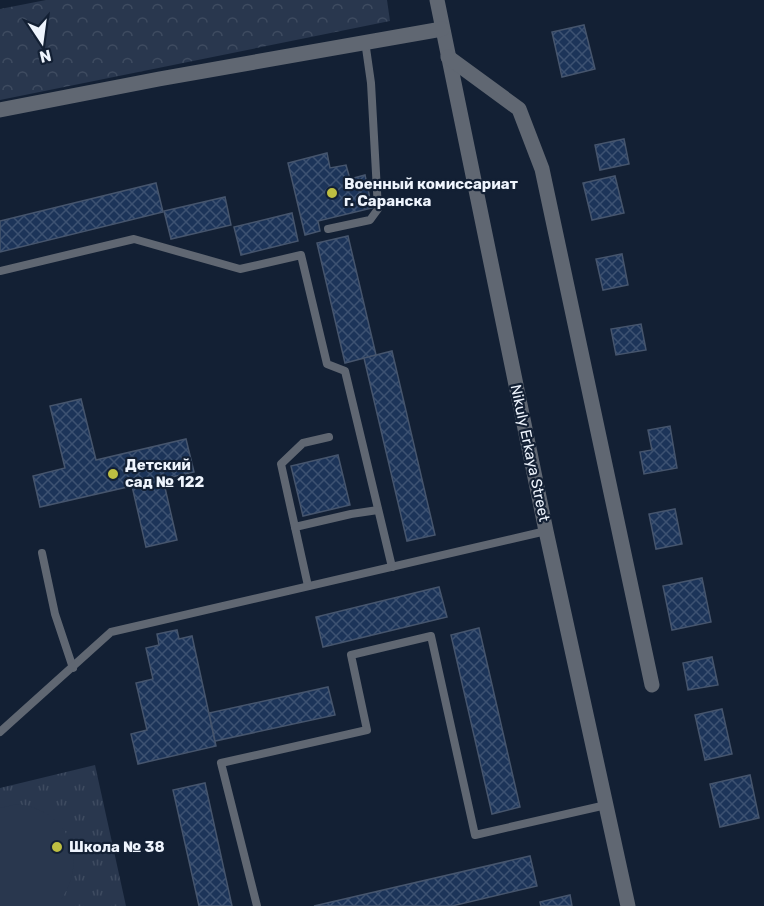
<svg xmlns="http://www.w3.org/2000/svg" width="764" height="906" viewBox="0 0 764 906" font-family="Rubik,sans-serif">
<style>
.grass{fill:url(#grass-tufts)}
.forest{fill:url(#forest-crowns)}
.pitch{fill:#29374e}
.building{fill:url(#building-cross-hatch);stroke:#46556d;stroke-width:1.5}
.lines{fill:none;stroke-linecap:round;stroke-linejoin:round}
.service{stroke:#606772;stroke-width:8}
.minor{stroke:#606772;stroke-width:15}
.poi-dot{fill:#bebf42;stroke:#132034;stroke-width:2}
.labels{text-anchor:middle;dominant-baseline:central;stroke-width:4.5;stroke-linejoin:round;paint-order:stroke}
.poi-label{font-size:15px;font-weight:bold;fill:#eef4fd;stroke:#132034;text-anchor:start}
.street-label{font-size:15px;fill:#eef4fd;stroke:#132034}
</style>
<defs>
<pattern id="grass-tufts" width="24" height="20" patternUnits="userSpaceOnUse" patternTransform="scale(1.5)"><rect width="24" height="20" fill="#29374e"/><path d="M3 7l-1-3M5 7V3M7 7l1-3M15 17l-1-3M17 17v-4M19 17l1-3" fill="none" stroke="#3e4b60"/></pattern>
<pattern id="forest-crowns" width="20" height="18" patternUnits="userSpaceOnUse" patternTransform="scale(1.5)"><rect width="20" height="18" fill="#29374e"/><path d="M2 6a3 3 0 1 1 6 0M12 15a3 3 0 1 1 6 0" fill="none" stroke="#3e4b60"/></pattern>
<pattern id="building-cross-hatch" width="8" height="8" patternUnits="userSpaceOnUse" patternTransform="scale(1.5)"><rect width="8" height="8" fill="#1c3459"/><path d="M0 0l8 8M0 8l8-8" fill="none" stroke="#3d5272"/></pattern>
</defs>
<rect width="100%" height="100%" fill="#132034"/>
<path class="grass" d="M95,765L126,906H0V788Z"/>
<path class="forest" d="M46,0H387L390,21L0,100V9Z"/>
<path class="pitch" d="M17,804C71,810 91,865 56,906H0V808Z"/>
<g class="building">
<path d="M584,25L595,69L562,77L552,32Z"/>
<path d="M624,139L629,164L600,170L595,145Z"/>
<path d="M327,153L330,168L346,165L350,179L365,175L372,208L318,221L320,231L305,235L288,163Z"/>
<path d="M615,176L624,213L592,220L583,183Z"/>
<path d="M156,183L163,212L0,252V221Z"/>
<path d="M225,197L231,225L171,239L164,211Z"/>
<path d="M292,213L298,241L241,255L234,227Z"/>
<path d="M348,236L376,355L345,363L317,243Z"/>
<path d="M622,254L628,285L603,290L596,259Z"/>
<path d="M641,324L646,350L616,355L611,329Z"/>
<path d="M392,351L435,535L407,541L364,358Z"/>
<path d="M81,399L96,460L186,439L194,472L163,479L177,540L146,547L132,486L40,507L33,476L65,468L50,406Z"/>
<path d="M670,426L677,468L644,474L640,452L652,450L648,430Z"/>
<path d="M338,455L350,505L303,516L291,466Z"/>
<path d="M675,509L682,544L656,549L649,514Z"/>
<path d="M702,578L711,622L672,630L663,586Z"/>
<path d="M439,587L447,617L323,647L316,617Z"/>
<path d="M479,628L520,807L492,814L451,635Z"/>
<path d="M177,630L179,639L192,636L216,746L138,764L131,734L147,730L136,683L153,679L146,648L159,645L157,634Z"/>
<path d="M712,657L718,685L688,690L683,663Z"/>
<path d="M328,687L335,715L215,741L209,713Z"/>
<path d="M722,709L732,754L705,760L695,715Z"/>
<path d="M750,775L759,818L720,827L710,784Z"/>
<path d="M205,783L232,906H199L173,790Z"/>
<path d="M530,856L537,886L452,906H314Z"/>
<path d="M570,895L572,906H541L540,902Z"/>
</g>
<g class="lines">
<g class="service">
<path d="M328,229L370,220L378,209L371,83L365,41"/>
<path d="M0,271L134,239L240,269L301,255L327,364L345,371L392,567"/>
<path d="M295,527L351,514L378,510"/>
<path d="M42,553L55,614L73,668"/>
<path d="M308,586L281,464L303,443L329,437"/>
<path d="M0,732L111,632L546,531"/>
<path d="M257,906L221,763L367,730L351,655L431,636L475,835L606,805"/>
</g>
<g class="minor">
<path d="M437,0L546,531L628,906"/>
<path d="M448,57L519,109L542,169L652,685"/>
<path d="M0,110L159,79L442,29"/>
</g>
</g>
<g class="poi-dot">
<circle cx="332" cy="193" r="6"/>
<circle cx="113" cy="474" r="6"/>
<circle cx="57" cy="847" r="6"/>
</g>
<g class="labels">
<g class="poi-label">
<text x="344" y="184">Военный комиссариат<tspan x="344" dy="17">г. Саранска</tspan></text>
<text x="125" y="465">Детский<tspan x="125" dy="17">сад № 122</tspan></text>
<text x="69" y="847">Школа № 38</text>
</g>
<g class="street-label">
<text transform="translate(530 453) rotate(78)">Nikuly Erkaya Street</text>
</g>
</g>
<g transform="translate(42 42) rotate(167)" stroke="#132034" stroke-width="4.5" paint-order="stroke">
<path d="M0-4.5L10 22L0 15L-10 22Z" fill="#eef4fd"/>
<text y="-9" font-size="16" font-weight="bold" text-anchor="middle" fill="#eef4fd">N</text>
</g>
</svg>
